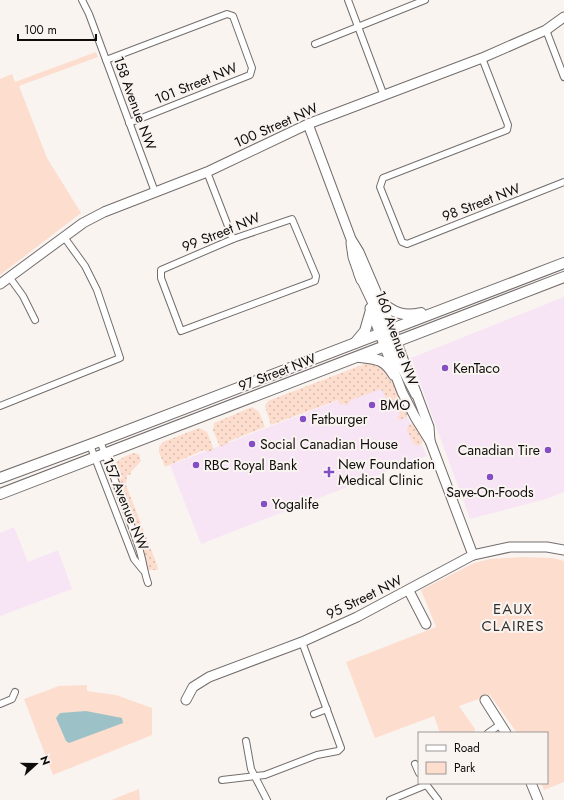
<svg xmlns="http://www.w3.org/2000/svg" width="564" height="800" viewBox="0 0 564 800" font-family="Jost,sans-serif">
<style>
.commercial{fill:#f7e5f6}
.grass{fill:url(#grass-dots)}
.park{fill:#fcddce}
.water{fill:#9cc2c8}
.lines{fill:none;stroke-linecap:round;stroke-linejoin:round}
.street-casing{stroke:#736e6c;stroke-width:8}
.secondary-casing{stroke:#736e6c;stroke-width:11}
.primary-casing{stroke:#736e6c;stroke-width:12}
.street{stroke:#fff;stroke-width:6}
.secondary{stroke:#fff;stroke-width:9}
.primary{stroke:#fff;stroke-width:10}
.poi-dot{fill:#864ec5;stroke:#faf4f1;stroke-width:1.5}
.labels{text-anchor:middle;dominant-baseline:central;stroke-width:4;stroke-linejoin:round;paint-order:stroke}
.street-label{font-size:14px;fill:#0e0d0c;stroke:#faf4f1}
.poi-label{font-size:14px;fill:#0e0d0c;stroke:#faf4f1;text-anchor:start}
.neighbourhood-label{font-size:15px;letter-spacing:1px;fill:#35312f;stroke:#faf4f1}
</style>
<defs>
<pattern id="grass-dots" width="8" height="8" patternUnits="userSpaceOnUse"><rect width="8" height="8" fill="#fcddce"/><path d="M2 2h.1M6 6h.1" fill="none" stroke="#d7bcb0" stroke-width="1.8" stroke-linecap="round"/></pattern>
</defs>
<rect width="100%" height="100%" fill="#faf4f1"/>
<g class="commercial">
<path d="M564,297V492L546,499L470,519L411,358Z"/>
<path d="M389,381L427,456L201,544L170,465Z"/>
<path d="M14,527L28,562L58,550L72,589L0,616V533Z"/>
</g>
<g class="grass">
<path d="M374,362L388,370L408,414L407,417L400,420L397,417L400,415L396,407L392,409L381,389L351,400L347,406L344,403L340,405L338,400L271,425L265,406L268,401L367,363Z"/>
<path d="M252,407L259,412L265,427L230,441L227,444L220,447L213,430L214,423Z"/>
<path d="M412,423L415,425L423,442L419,446L413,443L407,430L408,426Z"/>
<path d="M199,428L207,432L214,450L208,452L204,450L165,467L159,452V447L163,442Z"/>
<path d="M133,453L139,454L141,461L131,472L130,475H127L126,485L156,562L158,569L157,570H148L114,470C115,459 124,457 133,453Z"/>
</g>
<g class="park">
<path d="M96,52L98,57L19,86L47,158L81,213L0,275V79L12,74L15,82Z"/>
<path d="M524,557L553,558L564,561V782L544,790L541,783H547V733H517L490,695L459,706L475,729L474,733H440L434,716L375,738L346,662L436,627L421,590L474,563L490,559Z"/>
<path d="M87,685V691L116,695L152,708V735L53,775L24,699L59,686Z"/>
<path d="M139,789L140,800H111Z"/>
</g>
<path class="water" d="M86,711L122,718L123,723L69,743L66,741L56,718L60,713Z"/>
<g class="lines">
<g class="street-casing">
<g id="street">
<path d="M82,0L89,14L155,192"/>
<path d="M348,0L384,96"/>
<path d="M546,30L564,77"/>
<path d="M315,44L425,0"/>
<path d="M482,58L508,125L507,130L383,178L380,187L402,242L407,244L564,182"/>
<path d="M106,60L227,14L233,16L252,68L250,75L129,123"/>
<path d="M207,172L233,239"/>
<path d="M292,219L316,276L315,281L181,331L161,278V270L233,239Z"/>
<path d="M10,278L23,296L35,320"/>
<path d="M0,406L120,358L97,290L85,266L64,237"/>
<path d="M100,441C114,477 127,512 139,548C143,560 144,572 148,583"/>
<path d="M90,445L134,559L143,570"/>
<path d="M0,704L12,699L15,692"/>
<path d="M314,714L327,709"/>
<path d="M488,733L501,724"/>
<path d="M246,741L251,769L267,800"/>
<path d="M415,764L419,773"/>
<path d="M222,780L265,775L317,755L338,751L341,748L302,642"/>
<path d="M425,783L438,800"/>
<path d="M390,800L426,785"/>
</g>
</g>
<g class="secondary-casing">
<g id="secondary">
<path d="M308,124L351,239L359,252L390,324L407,370"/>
<path d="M351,243L353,257L361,280"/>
<path d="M0,284L83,223L104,212L207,172L308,124L482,58L546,30L564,17"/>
<path d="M370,308L402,392L415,417L430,441L473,555"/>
<path d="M414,387L429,427L430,441"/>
<path d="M409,591L426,624"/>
<path d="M186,700L193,687L209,677L302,642L357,617L473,555L510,547H547L564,550"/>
<path d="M485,700L506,733"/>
<path d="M531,783L538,800"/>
</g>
</g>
<g class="primary-casing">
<g id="primary">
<path d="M359,273L389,336"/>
<path d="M380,301C393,313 404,317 421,313"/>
<path d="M386,340L394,352L416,394"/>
<path d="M355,343L365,331L371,310"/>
<path d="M360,357C378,359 384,359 394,375"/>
<path d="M0,478L100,441L564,263"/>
<path d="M0,494L564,277"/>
</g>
</g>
<use href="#street" class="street"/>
<use href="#secondary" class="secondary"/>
<use href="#primary" class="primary"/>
</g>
<g class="poi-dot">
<circle cx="445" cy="368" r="4"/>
<circle cx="372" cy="405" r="4"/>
<circle cx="303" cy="419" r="4"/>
<circle cx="252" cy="444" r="4"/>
<circle cx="548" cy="450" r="4"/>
<circle cx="196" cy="465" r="4"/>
<path d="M327 466h4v4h4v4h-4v4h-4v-4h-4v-4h4z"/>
<circle cx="490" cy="477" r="4"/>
<circle cx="264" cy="504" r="4"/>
</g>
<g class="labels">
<g class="street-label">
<text transform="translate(196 83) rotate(-22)">101 Street NW</text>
<text transform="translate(135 103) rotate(70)">158 Avenue NW</text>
<text transform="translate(276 125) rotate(-24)">100 Street NW</text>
<text transform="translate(481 202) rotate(-21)">98 Street NW</text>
<text transform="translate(221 232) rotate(-22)">99 Street NW</text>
<text transform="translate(397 338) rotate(70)">160 Avenue NW</text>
<text transform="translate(277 372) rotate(-21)">97 Street NW</text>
<text transform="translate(126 504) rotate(68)">157 Avenue NW</text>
<text transform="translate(364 597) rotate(-26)">95 Street NW</text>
</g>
<g class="poi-label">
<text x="453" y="368">KenTaco</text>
<text x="380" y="405">BMO</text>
<text x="311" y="419">Fatburger</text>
<text x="260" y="444">Social Canadian House</text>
<text x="540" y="450" text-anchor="end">Canadian Tire</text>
<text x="338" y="464">New Foundation<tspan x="338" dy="16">Medical Clinic</tspan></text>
<text x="204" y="465">RBC Royal Bank</text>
<text x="490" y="492" text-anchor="middle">Save-On-Foods</text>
<text x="272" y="504">Yogalife</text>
</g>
<g class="neighbourhood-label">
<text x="513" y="609">EAUX<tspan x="513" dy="17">CLAIRES</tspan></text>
</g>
</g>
<rect x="418" y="732" width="130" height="52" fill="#faf4f1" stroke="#9c9895"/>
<rect x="426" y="745" width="20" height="6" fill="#ffffff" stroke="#9c9895"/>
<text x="454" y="752" font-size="12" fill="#0e0d0c">Road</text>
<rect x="426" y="762" width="20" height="12" fill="#fcddce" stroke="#9c9895"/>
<text x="454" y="772" font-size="12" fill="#0e0d0c">Park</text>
<g transform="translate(36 764) rotate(69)" stroke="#faf4f1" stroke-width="3" paint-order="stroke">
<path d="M0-3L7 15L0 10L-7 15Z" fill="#0e0d0c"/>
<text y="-6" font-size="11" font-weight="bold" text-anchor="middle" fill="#0e0d0c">N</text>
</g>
<path d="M18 34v6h78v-6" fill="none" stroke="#0e0d0c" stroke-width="2"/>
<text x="24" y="34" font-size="12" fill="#0e0d0c" stroke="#faf4f1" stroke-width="3" paint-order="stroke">100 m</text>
</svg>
